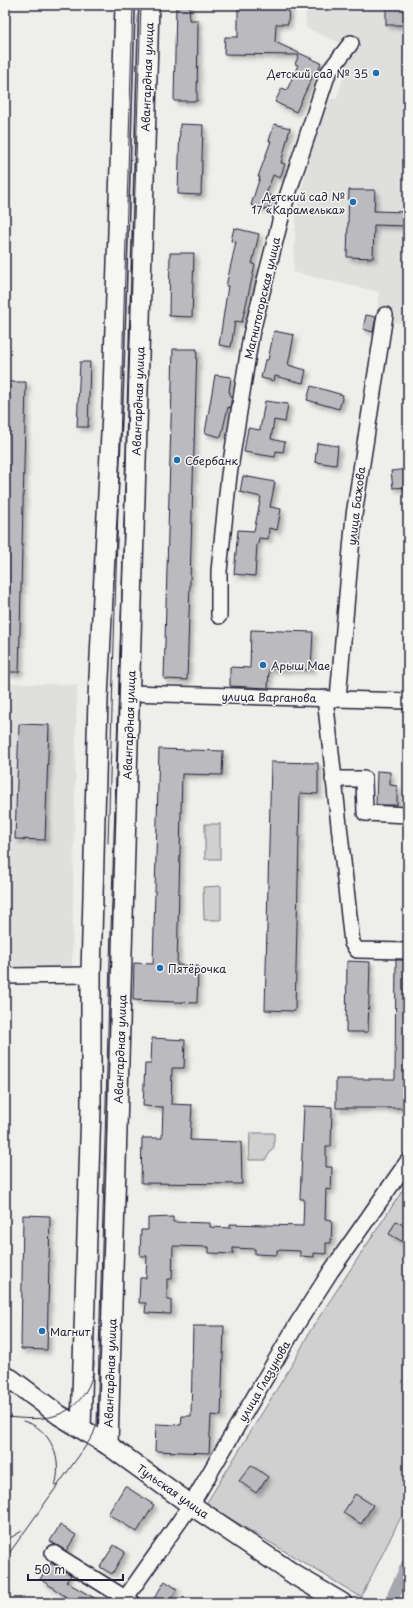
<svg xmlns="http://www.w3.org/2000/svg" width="413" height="1608" viewBox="0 0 413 1608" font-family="'Playpen Sans',sans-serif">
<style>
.built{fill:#dfdfde}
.green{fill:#d0d0d1;stroke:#797986}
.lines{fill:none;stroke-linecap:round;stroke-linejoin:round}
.canal{stroke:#a7a7af;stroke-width:13}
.building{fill:#bbbbbf;stroke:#22223b;filter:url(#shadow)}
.minor-casing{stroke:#22223b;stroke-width:18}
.major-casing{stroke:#22223b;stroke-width:22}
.minor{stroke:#f6f6f2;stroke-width:15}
.major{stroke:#f6f6f2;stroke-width:19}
.tram{stroke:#22223b;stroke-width:1}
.poi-dot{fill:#1f6fb2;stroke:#f6f6f2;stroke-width:1.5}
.labels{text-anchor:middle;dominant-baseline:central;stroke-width:3;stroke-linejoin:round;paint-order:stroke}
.poi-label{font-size:11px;fill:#22223b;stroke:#f6f6f2;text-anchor:start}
.street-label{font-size:11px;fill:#22223b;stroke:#f6f6f2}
</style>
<defs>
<filter id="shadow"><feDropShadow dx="3.5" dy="3.5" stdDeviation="2" flood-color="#0004"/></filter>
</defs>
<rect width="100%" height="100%" fill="#eeeeeb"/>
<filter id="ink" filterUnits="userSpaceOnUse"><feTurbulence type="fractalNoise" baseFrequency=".025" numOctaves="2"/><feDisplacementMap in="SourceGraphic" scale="8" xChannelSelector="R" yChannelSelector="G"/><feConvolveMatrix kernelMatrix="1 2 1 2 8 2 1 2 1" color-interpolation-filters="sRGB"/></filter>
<g filter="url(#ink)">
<g class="built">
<path d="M306,5H408V324L377,320L379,292L293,272L296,215L323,100L337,98L352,48L306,28Z"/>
<path d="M5,683L77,685L72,968L5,966Z"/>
</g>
<g class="green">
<rect x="205" y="824" width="15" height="35"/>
<path d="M221,886V920H204L203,887Z"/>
<path d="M250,1133H274V1147L265,1160H249Z"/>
<path d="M408,1182V1509L400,1519L361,1597L206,1504L296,1358L310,1331Z"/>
</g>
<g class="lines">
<path class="canal" d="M390,1603L408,1564"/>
</g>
<g class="building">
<path d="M176,5H190L189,20H198L197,101H174Z"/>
<path d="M238,5H289L288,24H276L275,42L321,63L317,74L314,73L296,112L275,102L282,88L287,90L298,65L295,64L299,55L224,54L225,37H238Z"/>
<rect x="386" y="5" width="22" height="20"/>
<path d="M180,124L203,125L201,195L178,194Z"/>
<path d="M274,124L290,128L281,163L285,164L280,178L273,175L266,194L272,196L268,210L251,205L260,177H258L271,141H269Z"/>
<path d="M349,190H375L374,211L408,212V226L374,225L373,258L347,257Z"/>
<path d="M234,228L259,234L252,264L255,265L242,322L235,321L231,347L219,345L228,286H226L236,242L231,241Z"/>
<path d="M170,253H194L192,317L169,316Z"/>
<path d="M366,315L376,317L373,332L363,329Z"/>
<path d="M274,331L294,335L288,365L306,370L303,383L275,376L274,381L261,378L265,360H268Z"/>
<path d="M173,349H197L187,680L164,679Z"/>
<path d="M80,362H90L88,427H77Z"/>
<path d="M215,375L231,377L229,392H230V396H232L230,408L228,407L221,437L205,433Z"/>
<path d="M5,382H26L19,672H5Z"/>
<path d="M311,386L343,395L339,409L307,400Z"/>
<path d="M265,401L288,404L285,422L274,420L271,439L285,442L283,452L276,451L275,457L244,452L248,428L260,430Z"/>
<path d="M317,443L338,446L336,465L315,462Z"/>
<path d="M408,469V487L393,488L391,471Z"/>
<path d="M243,476L275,482L270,507L281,509L277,530L269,528L268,539L259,538L258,544H257L255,576L234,574L238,530L254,531L261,497L240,492Z"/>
<path d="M251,630L313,632L311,670L269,669L268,688L230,686V667L250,668Z"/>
<path d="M19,724L49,725L45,840L15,839Z"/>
<path d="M159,749L223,751L222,775L182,774L177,965L198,966L197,1003L133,1000L134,963L153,964Z"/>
<path d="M271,762L318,763V794L300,793L295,1011L265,1010Z"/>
<path d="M377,771L390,772V785L397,786V805H376Z"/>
<path d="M396,960H408V1108H336V1079H395Z"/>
<path d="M347,961L370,962L368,1032H346Z"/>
<path d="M152,1038L185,1040L184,1068H172L171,1104L192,1105L190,1140L241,1142L242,1184L141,1183L142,1138H162L163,1107L143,1106L145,1064H151Z"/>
<path d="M304,1106L332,1107L331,1146H326V1167H332L331,1190L326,1189L325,1219L332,1220L331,1243H326V1254L314,1253V1257L300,1256V1251L277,1250V1255L255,1254V1249L233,1248V1254L209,1253V1247L173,1246L172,1279H167V1300H171V1314L145,1313L146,1303H139L140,1278H146L147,1256H140L141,1230H148V1218L173,1217V1222L210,1223V1227L230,1228V1224L303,1226L304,1199H300Z"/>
<path d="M23,1215L50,1216L47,1350L21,1349Z"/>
<path d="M396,1221L408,1228V1236L405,1243L389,1234Z"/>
<path d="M193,1326H224L221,1416L211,1415L209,1453L155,1451L156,1424L181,1425L182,1416H191Z"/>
<path d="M251,1465L268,1477L256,1493L239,1481Z"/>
<path d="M125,1486L154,1505L137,1532L108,1514Z"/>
<path d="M355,1494L373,1505L361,1524L343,1513Z"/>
<path d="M60,1525L76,1535L66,1551L50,1541Z"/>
<path d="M114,1545L125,1552L112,1574L100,1567Z"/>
<path d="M51,1563L71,1575L66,1582L103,1603H75L40,1579Z"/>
<path d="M165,1581L177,1589L168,1603H151Z"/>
</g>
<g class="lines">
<g class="minor-casing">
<g id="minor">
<path d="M219,616V571L229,475L251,335L284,206L328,73L351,43"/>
<path d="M129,693L408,701"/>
<path d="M325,698L352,943L357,950L408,951"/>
<path d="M338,698L354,515L385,315"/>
<path d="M333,779H364L365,813L408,815"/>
<path d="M5,976L91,975"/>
<path d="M53,1553L133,1603"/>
<path d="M122,1603L191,1505L297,1324L331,1271L408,1161"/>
</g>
</g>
<g class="major-casing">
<g id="major">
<path d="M5,1377L11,1379L59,1415L108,1445L191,1505L298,1577L342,1603"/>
<path d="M81,1428L91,1107V975L98,698L113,392L125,5"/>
<path d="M108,1445L149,5"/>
</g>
</g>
<use href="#minor" class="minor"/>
<use href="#major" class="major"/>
<g class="tram">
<path d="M108,843L133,5"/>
<path d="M5,1417C22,1418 41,1421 57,1415C79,1408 94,1385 94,1362"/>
<path d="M23,1421C52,1428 63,1461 55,1486"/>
<path d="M5,1541L22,1531"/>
<path d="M5,1559L83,1450L93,1435L97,1424L110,959L141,5"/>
</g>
</g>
</g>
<g class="poi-dot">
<circle cx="376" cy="73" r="4"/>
<circle cx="353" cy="202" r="4"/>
<circle cx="177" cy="460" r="4"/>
<circle cx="263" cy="665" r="4"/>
<circle cx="160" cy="968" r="4"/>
<circle cx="42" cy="1331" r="4"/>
</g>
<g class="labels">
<g class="poi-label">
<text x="368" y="73" text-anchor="end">Детский сад № 35</text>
<text x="345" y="196" text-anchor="end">Детский сад №<tspan x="345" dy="13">17 «Карамелька»</tspan></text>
<text x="185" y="460">Сбербанк</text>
<text x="271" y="665">Арыш Мае</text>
<text x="168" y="968">Пятёрочка</text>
<text x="50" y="1331">Магнит</text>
</g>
<g class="street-label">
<text transform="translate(147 77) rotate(-88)">Авангардная улица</text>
<text transform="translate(262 298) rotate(-77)">Магнитогорская улица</text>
<text transform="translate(138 401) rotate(-88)">Авангардная улица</text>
<text transform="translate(356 506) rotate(-83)">улица Бажова</text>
<text transform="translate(269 697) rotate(1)">улица Варганова</text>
<text transform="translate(129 725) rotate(-88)">Авангардная улица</text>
<text transform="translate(120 1049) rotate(-88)">Авангардная улица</text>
<text transform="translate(110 1373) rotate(-88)">Авангардная улица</text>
<text transform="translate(264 1381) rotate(-60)">улица Глазунова</text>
<text transform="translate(173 1491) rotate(35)">Тульская улица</text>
</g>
</g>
<rect width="413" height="1608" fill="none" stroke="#f6f6f2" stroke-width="20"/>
<rect x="10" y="10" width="393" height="1588" fill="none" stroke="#22223b" stroke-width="1.5" filter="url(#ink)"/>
<path d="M28 1574v6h95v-6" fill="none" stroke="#22223b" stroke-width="2"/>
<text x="34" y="1574" font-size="12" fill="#22223b" stroke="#f6f6f2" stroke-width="3" paint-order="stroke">50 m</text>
</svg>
